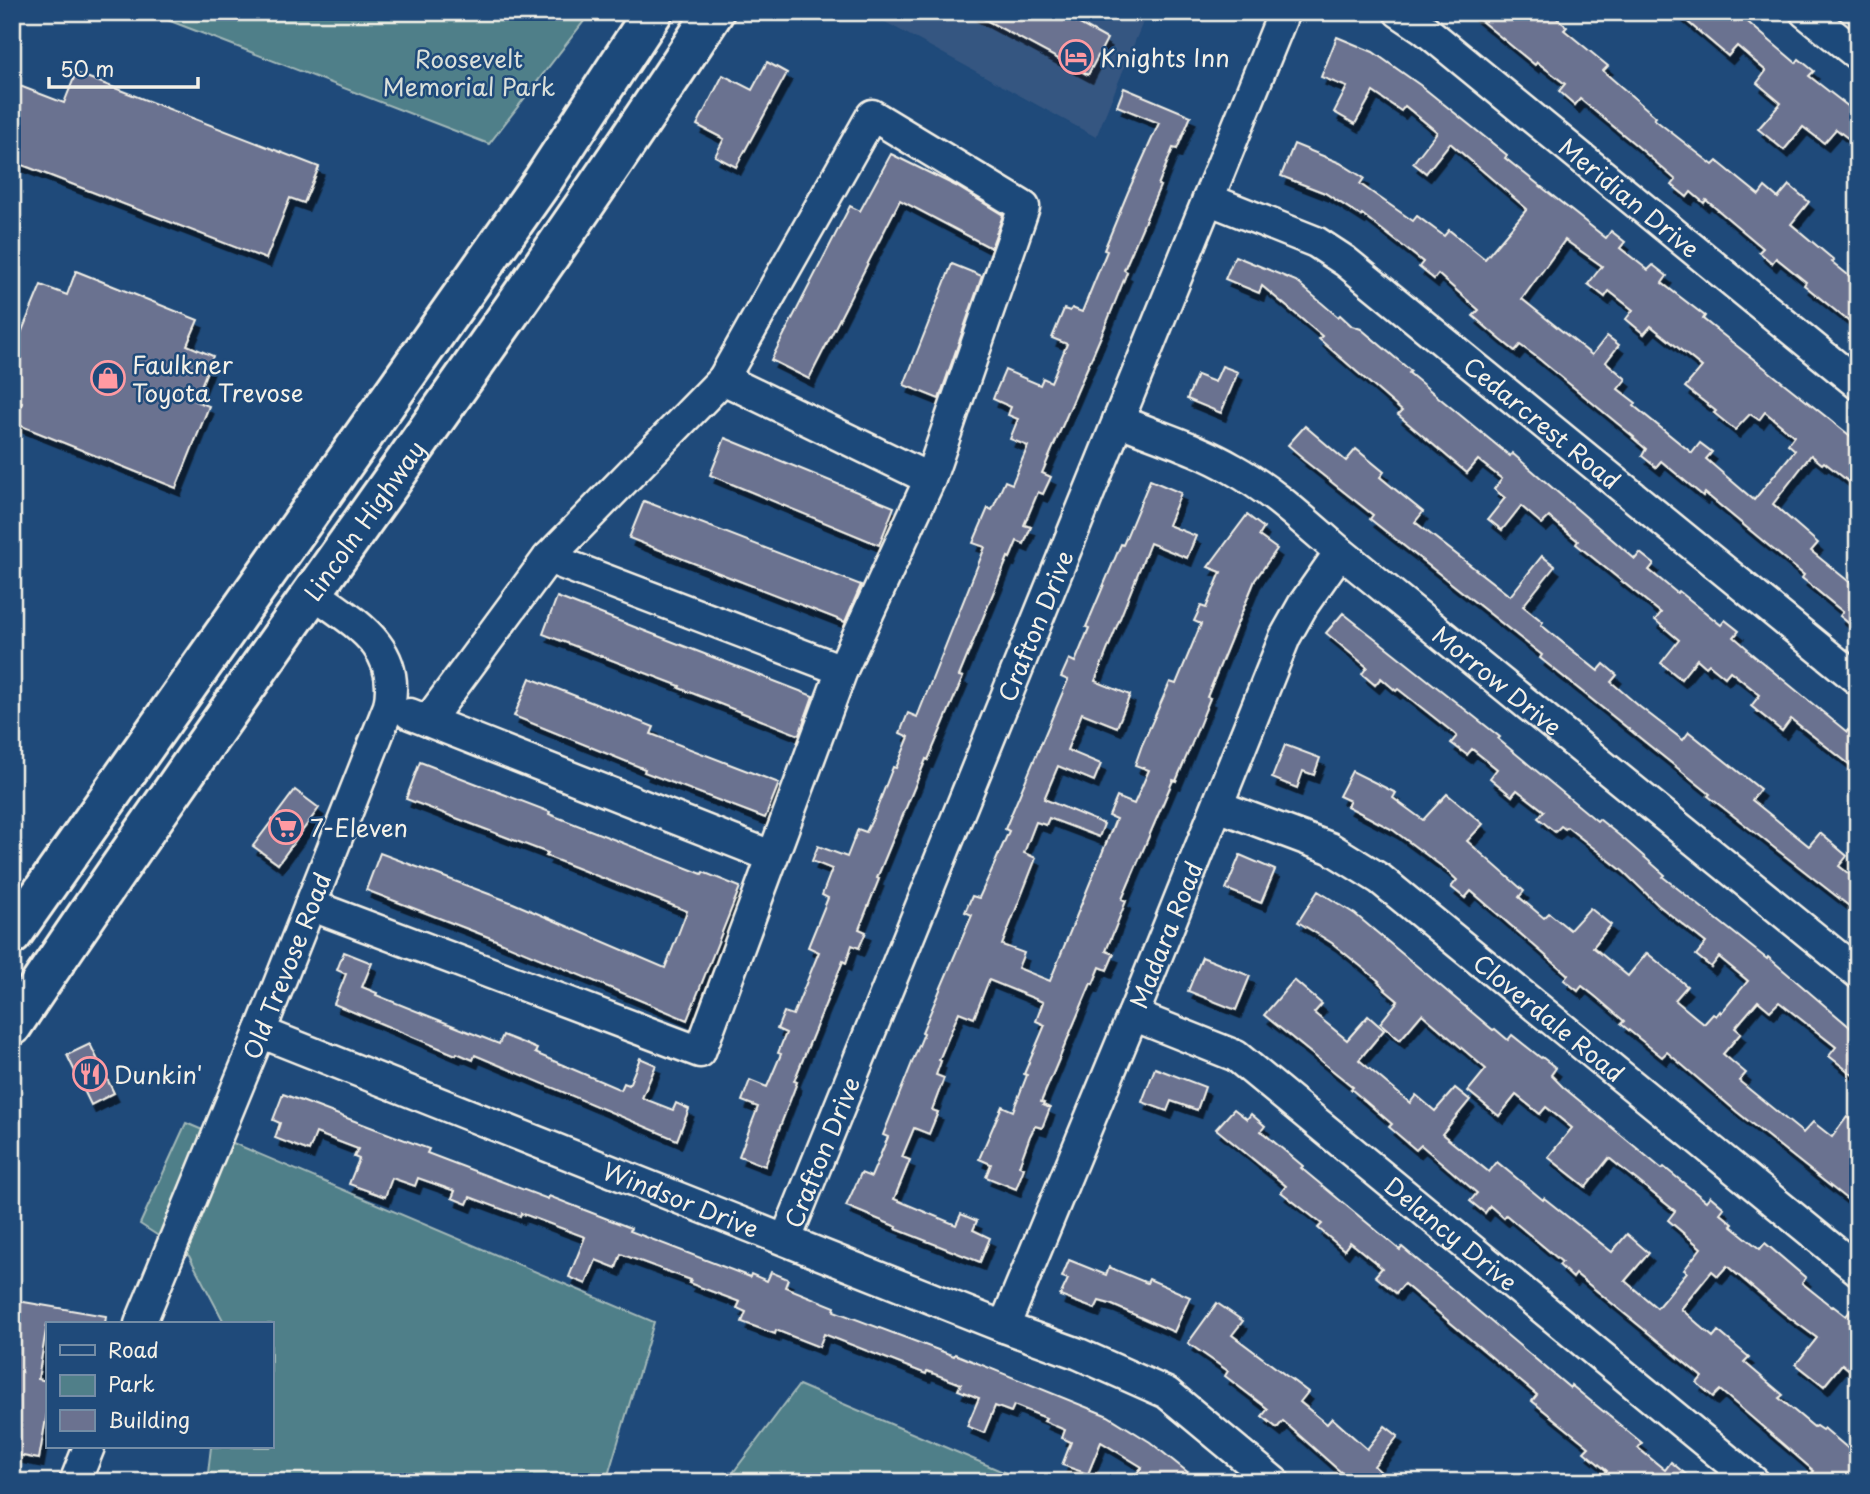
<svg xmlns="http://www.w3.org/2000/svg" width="1870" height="1494" viewBox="0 0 1870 1494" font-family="'Playpen Sans',sans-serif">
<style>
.built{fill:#365681}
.green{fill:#507f89;stroke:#a2b8b8;stroke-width:2}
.building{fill:#6b7290;stroke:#f4f1e8;stroke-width:2;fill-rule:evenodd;filter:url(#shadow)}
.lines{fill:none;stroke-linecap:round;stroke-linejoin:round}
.minor-casing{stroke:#f4f1e8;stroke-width:35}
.highway-casing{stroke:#f4f1e8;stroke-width:44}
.minor{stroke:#1f4a7a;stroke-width:30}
.highway{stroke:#1f4a7a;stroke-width:38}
.labels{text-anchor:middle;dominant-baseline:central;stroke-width:5;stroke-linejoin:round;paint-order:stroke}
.poi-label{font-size:24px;fill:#f4f1e8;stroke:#1f4a7a;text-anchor:start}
.park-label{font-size:24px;fill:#dbe0da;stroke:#1f4a7a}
.street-label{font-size:24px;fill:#f4f1e8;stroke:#1f4a7a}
</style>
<defs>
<filter id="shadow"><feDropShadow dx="4.5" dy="8" stdDeviation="0" flood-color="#0009"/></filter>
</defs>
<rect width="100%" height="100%" fill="#1f4a7a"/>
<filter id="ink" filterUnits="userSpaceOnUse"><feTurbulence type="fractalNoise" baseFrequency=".0143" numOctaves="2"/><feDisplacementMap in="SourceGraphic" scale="14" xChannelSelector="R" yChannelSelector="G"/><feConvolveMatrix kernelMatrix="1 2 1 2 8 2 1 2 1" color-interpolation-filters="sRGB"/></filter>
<g filter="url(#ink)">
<path class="built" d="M867,12H1147L1096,137Z"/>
<g class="green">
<path d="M147,12H591L489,144Z"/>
<path d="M186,1123L654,1322L606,1482H207L211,1447H271V1324H225L189,1256L140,1224Z"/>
<path d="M799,1385L1027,1482H726Z"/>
</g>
<g class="building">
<path d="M971,12H1058L1107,39L1088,75Z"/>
<path d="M1470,12H1550L1567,27L1564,30L1608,66L1603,71L1656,117L1654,119L1713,165L1717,161L1759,195L1765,187L1778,198L1789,185L1809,202L1791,224L1834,260L1832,262L1858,283V329L1804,285L1806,282L1776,258L1772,263L1759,252L1763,248L1706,200L1704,203L1691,192L1687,197L1672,185L1676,180L1636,145L1580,99L1575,105L1559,91L1565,84L1537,62L1535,65Z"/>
<path d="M1676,12H1736L1796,63L1799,59L1814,71L1809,76L1858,114V146L1836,129L1824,143L1803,127L1784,150L1758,129L1781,103L1757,83L1766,71L1737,46L1728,56Z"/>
<path d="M1337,37L1373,52L1420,85L1507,155L1505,158L1606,238L1611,231L1625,242L1620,248L1648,270L1653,265L1667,276L1662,283L1705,316L1703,319L1858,442V489L1824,462L1822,464L1811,455L1773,504L1818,543L1811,551L1858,589V631L1840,616L1843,612L1802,578L1804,575L1705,493L1703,496L1661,461L1656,467L1642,456L1646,449L1633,438L1634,437L1534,355L1520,345L1515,351L1501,340L1473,316L1479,310L1465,298L1438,274L1434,279L1419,267L1423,262L1362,214L1361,216L1325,193L1281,176L1294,144L1340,163L1364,178L1360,184L1413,221L1417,216L1444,236L1449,230L1485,259L1527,209L1450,143L1426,173L1413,163L1437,132L1405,106L1401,111L1373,92L1355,124L1334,112L1347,87L1321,77ZM1565,240L1602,266L1588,284L1605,297L1609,291L1633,310L1626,319L1644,334L1651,326L1702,367L1685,387L1716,411L1714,413L1735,430L1750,414L1759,420L1765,412L1794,436L1788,444L1795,450L1754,500L1706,459L1712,452L1700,443L1692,453L1634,406L1636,403L1618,389L1626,379L1606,362L1619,345L1607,336L1592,355L1522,299Z"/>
<path d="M767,62L787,73L736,167L715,156L724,139L697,125L723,75L752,90Z"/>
<path d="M76,73L319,167L304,203L290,198L266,259L12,161V83L64,103Z"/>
<path d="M1124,88L1191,116L1177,149L1173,148L1158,185L1160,186L1124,270L1127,272L1107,322L1042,473L1051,477L1043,494L1038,492L1024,525L1031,527L1024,544L1017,541L1010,558L1008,557L959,676L963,677L928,760L926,759L877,878L879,879L859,929L866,932L859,948L852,945L846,963L843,961L794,1081L797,1082L765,1166L739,1156L758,1107L742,1101L750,1080L767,1087L781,1054L778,1053L786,1033L777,1029L784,1012L793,1015L819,952L808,947L828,898L822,895L832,869L812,861L818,846L847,857L858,829L866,832L873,818L893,767L896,768L909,737L900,733L908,713L917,717L985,547L973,543L988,508L992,510L1005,481L1012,484L1028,446L1010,439L1018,419L1008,415L1011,407L993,399L996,391L1005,370L1040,385L1043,378L1051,382L1067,344L1052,338L1064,309L1070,311L1072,308L1082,312L1107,251L1104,250L1128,192L1159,123L1117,106Z"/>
<path d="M891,154L956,186L1003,215L991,248L900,200L809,379L771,360L850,206L860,211Z"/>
<path d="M1235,256L1296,281L1338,317L1340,315L1352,326L1361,329L1411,371L1409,373L1510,456L1512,453L1635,559L1640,553L1654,564L1649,570L1677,593L1679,591L1721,625L1725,620L1739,631L1734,637L1748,649L1747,650L1847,732L1848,730L1858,737V771L1791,719L1782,731L1751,706L1760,695L1730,671L1725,677L1709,664L1706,667L1697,659L1681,679L1661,663L1679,640L1655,620L1661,613L1576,544L1578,541L1549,517L1542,524L1521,506L1502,530L1488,519L1505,498L1494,489L1502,479L1478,460L1467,473L1398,415L1402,411L1319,339L1322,336L1262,286L1259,293L1225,279Z"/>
<path d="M952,264L982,276L939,399L904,385Z"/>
<path d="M76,271L198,320L187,345L213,356L195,401L209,406L176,488L14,423L22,403L12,400V355L41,285L67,295Z"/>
<path d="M1222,366L1238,372L1221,413L1187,399L1197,375L1215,382Z"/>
<path d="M1305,426L1346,461L1356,449L1384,472L1380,477L1423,512L1415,522L1510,596L1542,556L1555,566L1523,606L1543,622L1541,625L1598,671L1604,664L1617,675L1611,682L1640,707L1683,740L1689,732L1760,789L1752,800L1809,846L1820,833L1847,856L1839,866L1858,881V913L1708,796L1710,794L1540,658L1542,655L1370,519L1373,515L1301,458L1302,457L1288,445Z"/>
<path d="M725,438L894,507L879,545L710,475Z"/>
<path d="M1150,480L1181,493L1168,525L1196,536L1187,558L1150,543L1095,681L1130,695L1117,727L1082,713L1067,750L1101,764L1094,781L1058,766L1044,799L1104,824L1099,837L1049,818L1046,825L1036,822L1024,853L1036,858L1002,945L1024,953L1018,968L1050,981L1116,819L1109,816L1117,797L1134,804L1149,770L1135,765L1142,745L1170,682L1176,684L1201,624L1194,621L1201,606L1206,608L1221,572L1208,567L1247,515L1264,528L1259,536L1277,549L1255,580L1207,697L1210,698L1190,748L1176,781L1173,780L1122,899L1126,901L1106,951L1114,954L1107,970L1100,967L1093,984L1091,983L1041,1102L1044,1103L1043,1105L1050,1108L1042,1128L1035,1126L1030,1136L1019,1166L1024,1168L1016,1189L986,1177L991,1164L979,1159L1002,1106L1013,1111L1027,1075L1024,1074L1045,1025L1036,1021L1043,1002L989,980L974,1018L959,1012L939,1060L941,1061L936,1075L944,1078L932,1110L938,1112L929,1134L914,1128L902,1157L910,1160L894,1199L956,1225L961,1214L977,1221L973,1230L990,1238L980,1262L896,1229L897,1227L846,1206L861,1173L871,1177L888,1137L883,1135L924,1033L922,1032L972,915L965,912L972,896L979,898L994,865L1009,831L1005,829L1068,680L1061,677L1069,659L1075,662L1089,628L1086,627L1121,544L1123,545Z"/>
<path d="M644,501L861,585L845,622L629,538Z"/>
<path d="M557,597L813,696L799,735L679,688L680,686L543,634Z"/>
<path d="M1343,613L1500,737L1498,739L1597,821L1599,819L1625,840L1665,875L1663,877L1767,959L1768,957L1858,1034V1079L1829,1056L1836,1047L1779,1002L1770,1011L1758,1001L1735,1028L1741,1033L1723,1054L1746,1073L1739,1081L1803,1133L1813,1122L1832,1137L1847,1117L1858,1126V1208L1737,1112L1667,1052L1662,1057L1621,1024L1624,1021L1596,997L1582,986L1578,991L1564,980L1568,975L1471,891L1465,898L1451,887L1457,880L1444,868L1393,830L1347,806L1350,801L1339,796L1352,771L1396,793L1393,798L1423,820L1447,794L1483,824L1467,841L1524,891L1519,897L1544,918L1549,913L1570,930L1590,908L1611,925L1593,947L1628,976L1647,953L1687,986L1675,1000L1704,1024L1713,1014L1716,1016L1720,1011L1721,1013L1748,981L1719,957L1711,967L1696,955L1706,943L1658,905L1624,872L1567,827L1565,829L1561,826L1555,832L1538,818L1544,811L1517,790L1512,796L1490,778L1497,769L1472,749L1467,755L1451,743L1457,736L1455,734L1398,689L1396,691L1381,678L1375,685L1362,674L1367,667L1326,633Z"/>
<path d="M530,678L654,727L651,734L779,783L765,818L644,772L645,769L514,716Z"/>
<path d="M1285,745L1320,758L1314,775L1303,771L1297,788L1272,778Z"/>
<path d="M420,762L550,812L549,814L702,874L703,872L740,887L687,1020L491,938L366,890L380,853L513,903L665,968L687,911L546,856L548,853L406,799Z"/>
<path d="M295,790L319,808L278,864L253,846Z"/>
<path d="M1240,855L1275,870L1261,903L1226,889Z"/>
<path d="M1318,891L1355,914L1493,1030L1495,1029L1508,1040L1512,1035L1541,1058L1542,1057L1556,1068L1551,1075L1563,1087L1662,1169L1664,1167L1706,1201L1710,1196L1724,1208L1720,1213L1733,1224L1731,1226L1760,1249L1765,1243L1806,1278L1802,1283L1832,1307L1833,1306L1846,1316L1858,1301V1377L1842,1364L1824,1386L1796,1364L1817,1338L1783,1313L1727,1266L1718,1276L1712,1271L1681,1309L1713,1337L1718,1331L1749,1357L1744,1362L1783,1395L1779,1398L1814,1427L1816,1426L1822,1430L1824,1428L1858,1457V1476L1853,1482H1820L1811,1474L1814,1471L1720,1390L1713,1397L1697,1383L1702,1377L1576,1274L1573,1278L1559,1265L1562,1262L1506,1215L1504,1218L1490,1206L1485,1213L1470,1201L1477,1193L1421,1145L1416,1150L1389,1127L1392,1124L1351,1089L1353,1087L1264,1015L1294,980L1322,1004L1314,1013L1347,1040L1368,1016L1384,1030L1359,1060L1410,1103L1416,1095L1435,1111L1455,1088L1470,1100L1442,1134L1489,1172L1497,1162L1543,1200L1544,1198L1612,1252L1627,1234L1649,1253L1625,1281L1657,1308L1687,1272L1684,1270L1701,1248L1668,1220L1675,1211L1609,1158L1586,1187L1548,1157L1572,1128L1546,1107L1540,1114L1516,1095L1499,1116L1468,1091L1486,1069L1422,1014L1400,1040L1380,1023L1398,1001L1385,990L1386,989L1378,982L1379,981L1332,943L1298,922Z"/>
<path d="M344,952L372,963L362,987L377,993L376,995L499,1044L503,1035L523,1043L537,1049L535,1053L621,1090L624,1083L629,1085L640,1058L656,1065L642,1098L673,1110L676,1103L689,1109L677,1140L475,1055L473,1060L457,1053L456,1055L334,1004L346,974L337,970Z"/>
<path d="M1202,957L1250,976L1236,1010L1188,991Z"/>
<path d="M90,1044L114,1093L91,1105L67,1055Z"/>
<path d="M1155,1068L1205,1087L1197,1110L1171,1101L1167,1111L1142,1102Z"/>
<path d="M283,1094L429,1149L427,1153L548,1199L549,1196L582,1209L631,1228L630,1231L750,1277L751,1274L767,1281L771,1272L788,1279L785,1287L835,1307L834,1311L954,1356L955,1354L1108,1416L1150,1442L1200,1482H1146L1136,1474L1142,1467L1101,1442L1088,1474L1062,1465L1071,1442L1062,1438L1065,1430L1044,1421L1046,1418L1014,1405L1011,1412L995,1406L984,1433L967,1426L979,1398L958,1390L961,1384L927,1371L926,1374L824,1334L819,1347L776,1330L775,1334L742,1322L746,1312L737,1308L740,1302L689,1283L691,1280L621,1254L616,1268L596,1260L586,1284L569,1277L585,1237L521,1213L520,1216L470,1197L467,1204L452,1198L455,1191L418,1178L415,1186L392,1178L385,1197L349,1184L359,1159L354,1157L358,1149L316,1133L309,1151L275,1138L280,1123L273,1120Z"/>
<path d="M1234,1109L1247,1119L1251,1114L1265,1126L1261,1131L1303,1166L1301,1168L1400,1250L1402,1247L1570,1388L1571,1385L1642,1443L1638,1448L1665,1470L1671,1462L1695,1482H1598L1607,1471L1584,1452L1589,1447L1532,1401L1537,1395L1404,1284L1396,1293L1375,1276L1382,1268L1350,1242L1344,1250L1318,1228L1322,1224L1281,1192L1286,1186L1216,1129Z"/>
<path d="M1069,1260L1106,1275L1109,1267L1147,1283L1149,1279L1190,1297L1174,1332L1110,1304L1099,1301L1095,1309L1060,1296L1068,1279L1062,1277Z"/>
<path d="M12,1300L106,1316L105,1324H47L38,1379L47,1381V1413L39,1459L12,1454Z"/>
<path d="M1217,1303L1243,1321L1232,1335L1308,1392L1300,1402L1327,1424L1332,1418L1367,1449L1385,1426L1398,1436L1374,1466L1392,1482H1352L1283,1421L1277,1428L1262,1416L1268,1409L1225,1376L1228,1371L1188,1343Z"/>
</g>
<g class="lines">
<g class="minor-casing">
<g id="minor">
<path id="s1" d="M1399,12L1423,28L1858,384"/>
<path d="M1805,12L1858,55"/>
<path id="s2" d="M1208,199L1316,242L1345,261L1858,680"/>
<path id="s3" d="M1118,420C1156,436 1197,448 1233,469C1273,491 1306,523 1340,552L1858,973"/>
<path d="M548,558L842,670"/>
<path d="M410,714L771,856"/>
<path d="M428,721L548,558L723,379L930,479"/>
<path id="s4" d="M1218,806L1330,848L1380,879L1858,1270"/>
<path d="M310,905L700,1052L842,670L930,479L1024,207L872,115L723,379"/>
<path id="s5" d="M1133,1015L1236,1056L1754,1482"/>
<path id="s6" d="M260,1032L1004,1327L1079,1354L1167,1393L1274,1482"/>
<path id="s7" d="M786,1239L1284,12"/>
<path id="s8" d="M140,1324L260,1032L389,706C402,646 353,622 312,592"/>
<path id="s9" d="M1004,1327L1133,1015L1285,637L1303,605L1340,552"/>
<path d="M75,1482L89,1447"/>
</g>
</g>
<g class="highway-casing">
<g id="highway">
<path d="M12,935L542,182L653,12"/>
<path id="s10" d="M12,1026C240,684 489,356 714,12"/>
</g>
</g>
<use href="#minor" class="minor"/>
<use href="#highway" class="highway"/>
</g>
</g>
<defs>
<g id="hotel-ring" transform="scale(1.75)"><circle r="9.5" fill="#1f4a7a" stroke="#ff9aa2" stroke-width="1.5"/><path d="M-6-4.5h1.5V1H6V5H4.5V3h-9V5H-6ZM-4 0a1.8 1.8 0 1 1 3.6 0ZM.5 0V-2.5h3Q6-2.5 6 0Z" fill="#ff9aa2"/></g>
<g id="shop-ring" transform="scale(1.75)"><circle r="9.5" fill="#1f4a7a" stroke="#ff9aa2" stroke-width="1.5"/><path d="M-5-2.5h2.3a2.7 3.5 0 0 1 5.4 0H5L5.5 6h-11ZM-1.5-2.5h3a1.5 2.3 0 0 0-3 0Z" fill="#ff9aa2"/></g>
<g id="supermarket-ring" transform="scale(1.75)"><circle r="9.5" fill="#1f4a7a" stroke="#ff9aa2" stroke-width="1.5"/><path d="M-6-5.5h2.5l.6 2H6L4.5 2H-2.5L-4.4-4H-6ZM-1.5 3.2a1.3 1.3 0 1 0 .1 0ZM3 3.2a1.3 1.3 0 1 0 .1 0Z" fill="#ff9aa2"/></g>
<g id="restaurant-ring" transform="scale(1.75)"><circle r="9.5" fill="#1f4a7a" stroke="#ff9aa2" stroke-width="1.5"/><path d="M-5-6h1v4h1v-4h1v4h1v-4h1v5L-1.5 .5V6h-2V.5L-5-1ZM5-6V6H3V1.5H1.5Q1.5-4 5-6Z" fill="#ff9aa2"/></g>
</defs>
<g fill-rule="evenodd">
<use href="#hotel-ring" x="1076" y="57"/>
<use href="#shop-ring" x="108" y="378"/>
<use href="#supermarket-ring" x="286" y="827"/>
<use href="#restaurant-ring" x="90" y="1074"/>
</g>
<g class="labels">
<g class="poi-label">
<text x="1100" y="57">Knights Inn</text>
<text x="132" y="364">Faulkner<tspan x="132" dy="28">Toyota Trevose</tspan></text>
<text x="310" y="827">7-Eleven</text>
<text x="114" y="1074">Dunkin'</text>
</g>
<g class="park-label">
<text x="469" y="58">Roosevelt<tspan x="469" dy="28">Memorial Park</tspan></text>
</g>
<g class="street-label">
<text stroke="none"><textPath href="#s1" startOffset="296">Meridian Drive</textPath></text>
<text stroke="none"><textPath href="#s2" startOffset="406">Cedarcrest Road</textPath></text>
<text stroke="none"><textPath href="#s10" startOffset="616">Lincoln Highway</textPath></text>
<text stroke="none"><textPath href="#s7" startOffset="662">Crafton Drive</textPath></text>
<text stroke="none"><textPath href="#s3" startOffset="464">Morrow Drive</textPath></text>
<text stroke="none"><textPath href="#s9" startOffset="424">Madara Road</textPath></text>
<text stroke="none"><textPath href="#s8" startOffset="387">Old Trevose Road</textPath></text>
<text stroke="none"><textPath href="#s4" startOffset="397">Cloverdale Road</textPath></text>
<text stroke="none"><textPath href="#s7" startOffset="94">Crafton Drive</textPath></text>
<text stroke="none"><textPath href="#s6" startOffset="453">Windsor Drive</textPath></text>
<text stroke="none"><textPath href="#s5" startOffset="390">Delancy Drive</textPath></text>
</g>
</g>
<rect width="1870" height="1494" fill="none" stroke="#1f4a7a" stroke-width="42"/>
<rect x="21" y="21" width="1828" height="1452" fill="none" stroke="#f4f1e8" stroke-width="2.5" filter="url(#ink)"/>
<rect x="46" y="1322" width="228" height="126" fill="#1f4a7a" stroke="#748da6" stroke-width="2"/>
<rect x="60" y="1345" width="35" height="10" fill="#1f4a7a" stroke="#748da6" stroke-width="2"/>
<text x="108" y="1358" font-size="21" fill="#f4f1e8">Road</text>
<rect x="60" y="1375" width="35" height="21" fill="#507f89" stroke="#748da6" stroke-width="2"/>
<text x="108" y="1392" font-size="21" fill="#f4f1e8">Park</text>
<rect x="60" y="1410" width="35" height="21" fill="#6b7290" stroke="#748da6" stroke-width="2"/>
<text x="108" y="1428" font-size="21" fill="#f4f1e8">Building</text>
<path d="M49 77v10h149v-10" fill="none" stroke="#f4f1e8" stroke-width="3.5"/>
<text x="60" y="77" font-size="21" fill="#f4f1e8" stroke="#1f4a7a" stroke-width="5" paint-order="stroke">50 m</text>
</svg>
